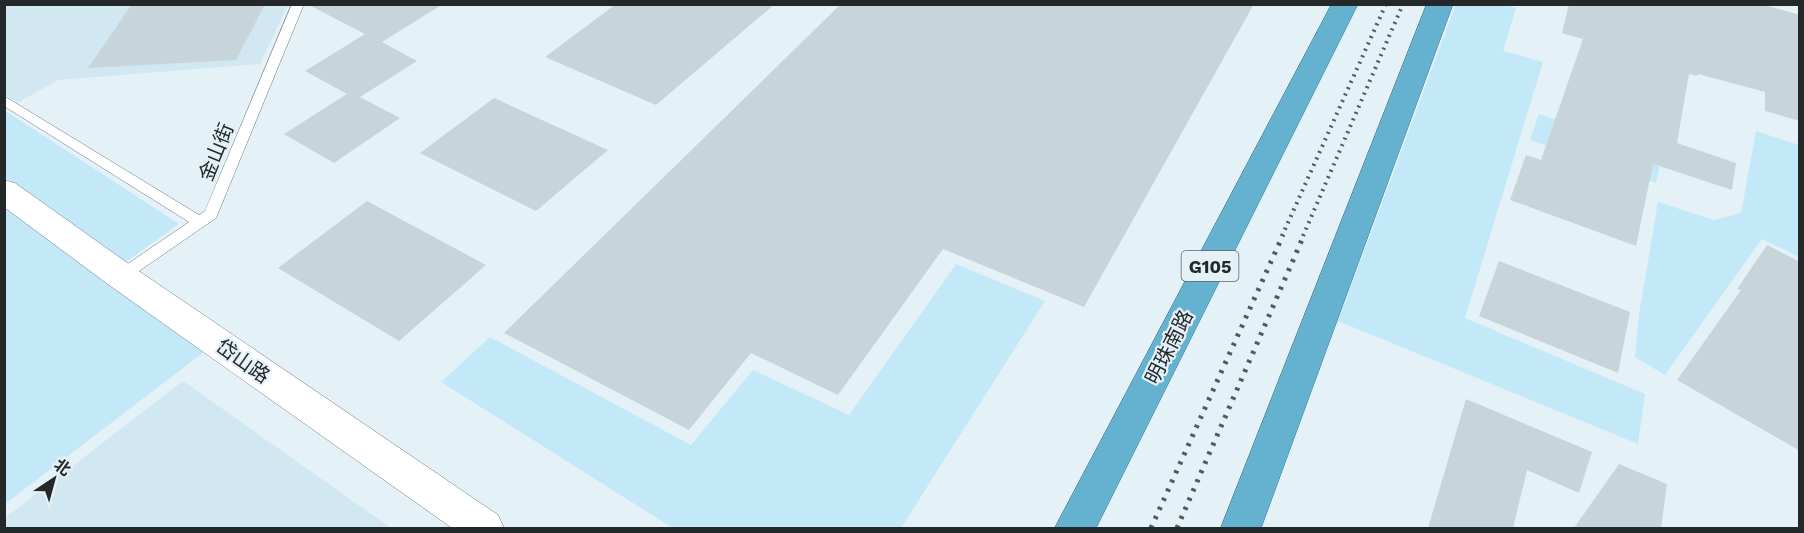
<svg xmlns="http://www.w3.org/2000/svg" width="1804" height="533" viewBox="0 0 1804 533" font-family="'Work Sans','Noto Sans SC',sans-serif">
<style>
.built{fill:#d1e7f1}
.green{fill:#c3e8f8}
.building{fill:#c7d5db}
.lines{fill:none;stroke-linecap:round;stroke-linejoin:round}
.service-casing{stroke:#6b787d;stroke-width:1}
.tertiary-casing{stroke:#6b787d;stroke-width:1}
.trunk-casing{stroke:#35758e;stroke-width:1}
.service{fill:#fff;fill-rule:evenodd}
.tertiary{fill:#fff;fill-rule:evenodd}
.trunk{fill:#64b2cf;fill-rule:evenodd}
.rail-far1{stroke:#535a5e;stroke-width:4;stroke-dasharray:2 5;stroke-linecap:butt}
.rail{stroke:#535a5e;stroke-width:5;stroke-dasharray:3 7;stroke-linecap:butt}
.labels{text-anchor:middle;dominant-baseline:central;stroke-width:4.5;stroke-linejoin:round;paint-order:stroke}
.shield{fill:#e4f2f8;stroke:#5d6568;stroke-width:1.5}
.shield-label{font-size:18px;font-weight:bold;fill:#23282b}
.street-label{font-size:20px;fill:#23282b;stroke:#e4f2f8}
</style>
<rect width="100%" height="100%" fill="#e4f2f8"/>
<g class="built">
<path d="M4,5H288L260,64L58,80L17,103L5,94Z"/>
<path d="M183,381L391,528H5V518Z"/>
</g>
<g class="green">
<path d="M1456,4L1504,5L1516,8L1503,51L1543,62L1465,318L1645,394L1638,444L1338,321Z"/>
<path d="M4,110L179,224L124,263L5,177Z"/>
<path d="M1539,114L1662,155L1656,183L1530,140Z"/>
<path d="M1756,131L1799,145V257L1762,239L1665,375L1635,357L1639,314L1658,202L1714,220L1741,213Z"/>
<path d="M5,207L204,352L5,504Z"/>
<path d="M956,264L1045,301L901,528H673L441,382L490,337L691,445L753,370L849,415Z"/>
</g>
<g class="building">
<path d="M132,4H265L236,60L88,68Z"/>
<path d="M307,4H443L382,42L417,61L360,97L400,118L334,163L284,134L347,94L305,71L365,34Z"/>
<path d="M616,4H775L656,105L545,57Z"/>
<path d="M841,4H1254L1084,307L943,249L838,395L751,353L689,430L504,333Z"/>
<path d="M1569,4H1761L1800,15V121L1765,111V92L1698,74L1697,76L1689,74L1677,143L1736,163L1732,190L1653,164L1636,246L1510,200L1526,155L1541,160L1583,39L1562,33Z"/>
<path d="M494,98L608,150L536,211L420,153Z"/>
<path d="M367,201L486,265L399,341L278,268Z"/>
<path d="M1767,245L1800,262V451L1677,380L1741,290L1737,289Z"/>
<path d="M1499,261L1630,312L1618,373L1479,316Z"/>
<path d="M1466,399L1592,452L1579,493L1527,470L1513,528H1428Z"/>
<path d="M1619,464L1667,484L1661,528H1574Z"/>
</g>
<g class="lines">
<g class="service-casing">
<path id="service" d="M292,4H304L216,218L126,280H116L113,276L116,272L189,222L4,106V96L199,215L205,211Z"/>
</g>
<g class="tertiary-casing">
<path id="tertiary" d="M4,180L15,183L133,267L498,515L504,528H452L109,285L4,207Z"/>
</g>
<g class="trunk-casing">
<g id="trunk">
<path d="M1332,4H1358L1096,528H1055Z"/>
<path d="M1427,4H1453L1261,528H1221Z"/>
</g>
</g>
<use href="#service" class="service"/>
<use href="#tertiary" class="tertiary"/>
<use href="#trunk" class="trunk"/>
<g class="rail-far1">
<path d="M1282,236L1386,4"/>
<path d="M1303,236L1403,4"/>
</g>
<g class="rail">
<path d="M1151,528L1283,235"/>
<path d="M1177,528L1304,235"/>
</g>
</g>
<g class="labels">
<rect class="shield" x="1181.5" y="251" width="57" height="30" rx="4.5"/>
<g class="shield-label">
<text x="1210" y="266">G105</text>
</g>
<g class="street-label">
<text transform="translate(216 152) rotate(-68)">金山街</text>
<text transform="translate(1169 347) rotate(-63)">明珠南路</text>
<text transform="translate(243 361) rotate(35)">岱山路</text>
</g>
</g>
<rect width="1804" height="533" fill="none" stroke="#23282b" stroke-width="12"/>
<g transform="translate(54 479) rotate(36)" stroke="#e4f2f8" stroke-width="4.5" paint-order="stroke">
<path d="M0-4.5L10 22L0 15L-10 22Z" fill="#23282b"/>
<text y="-9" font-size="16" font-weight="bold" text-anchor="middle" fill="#23282b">北</text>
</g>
</svg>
